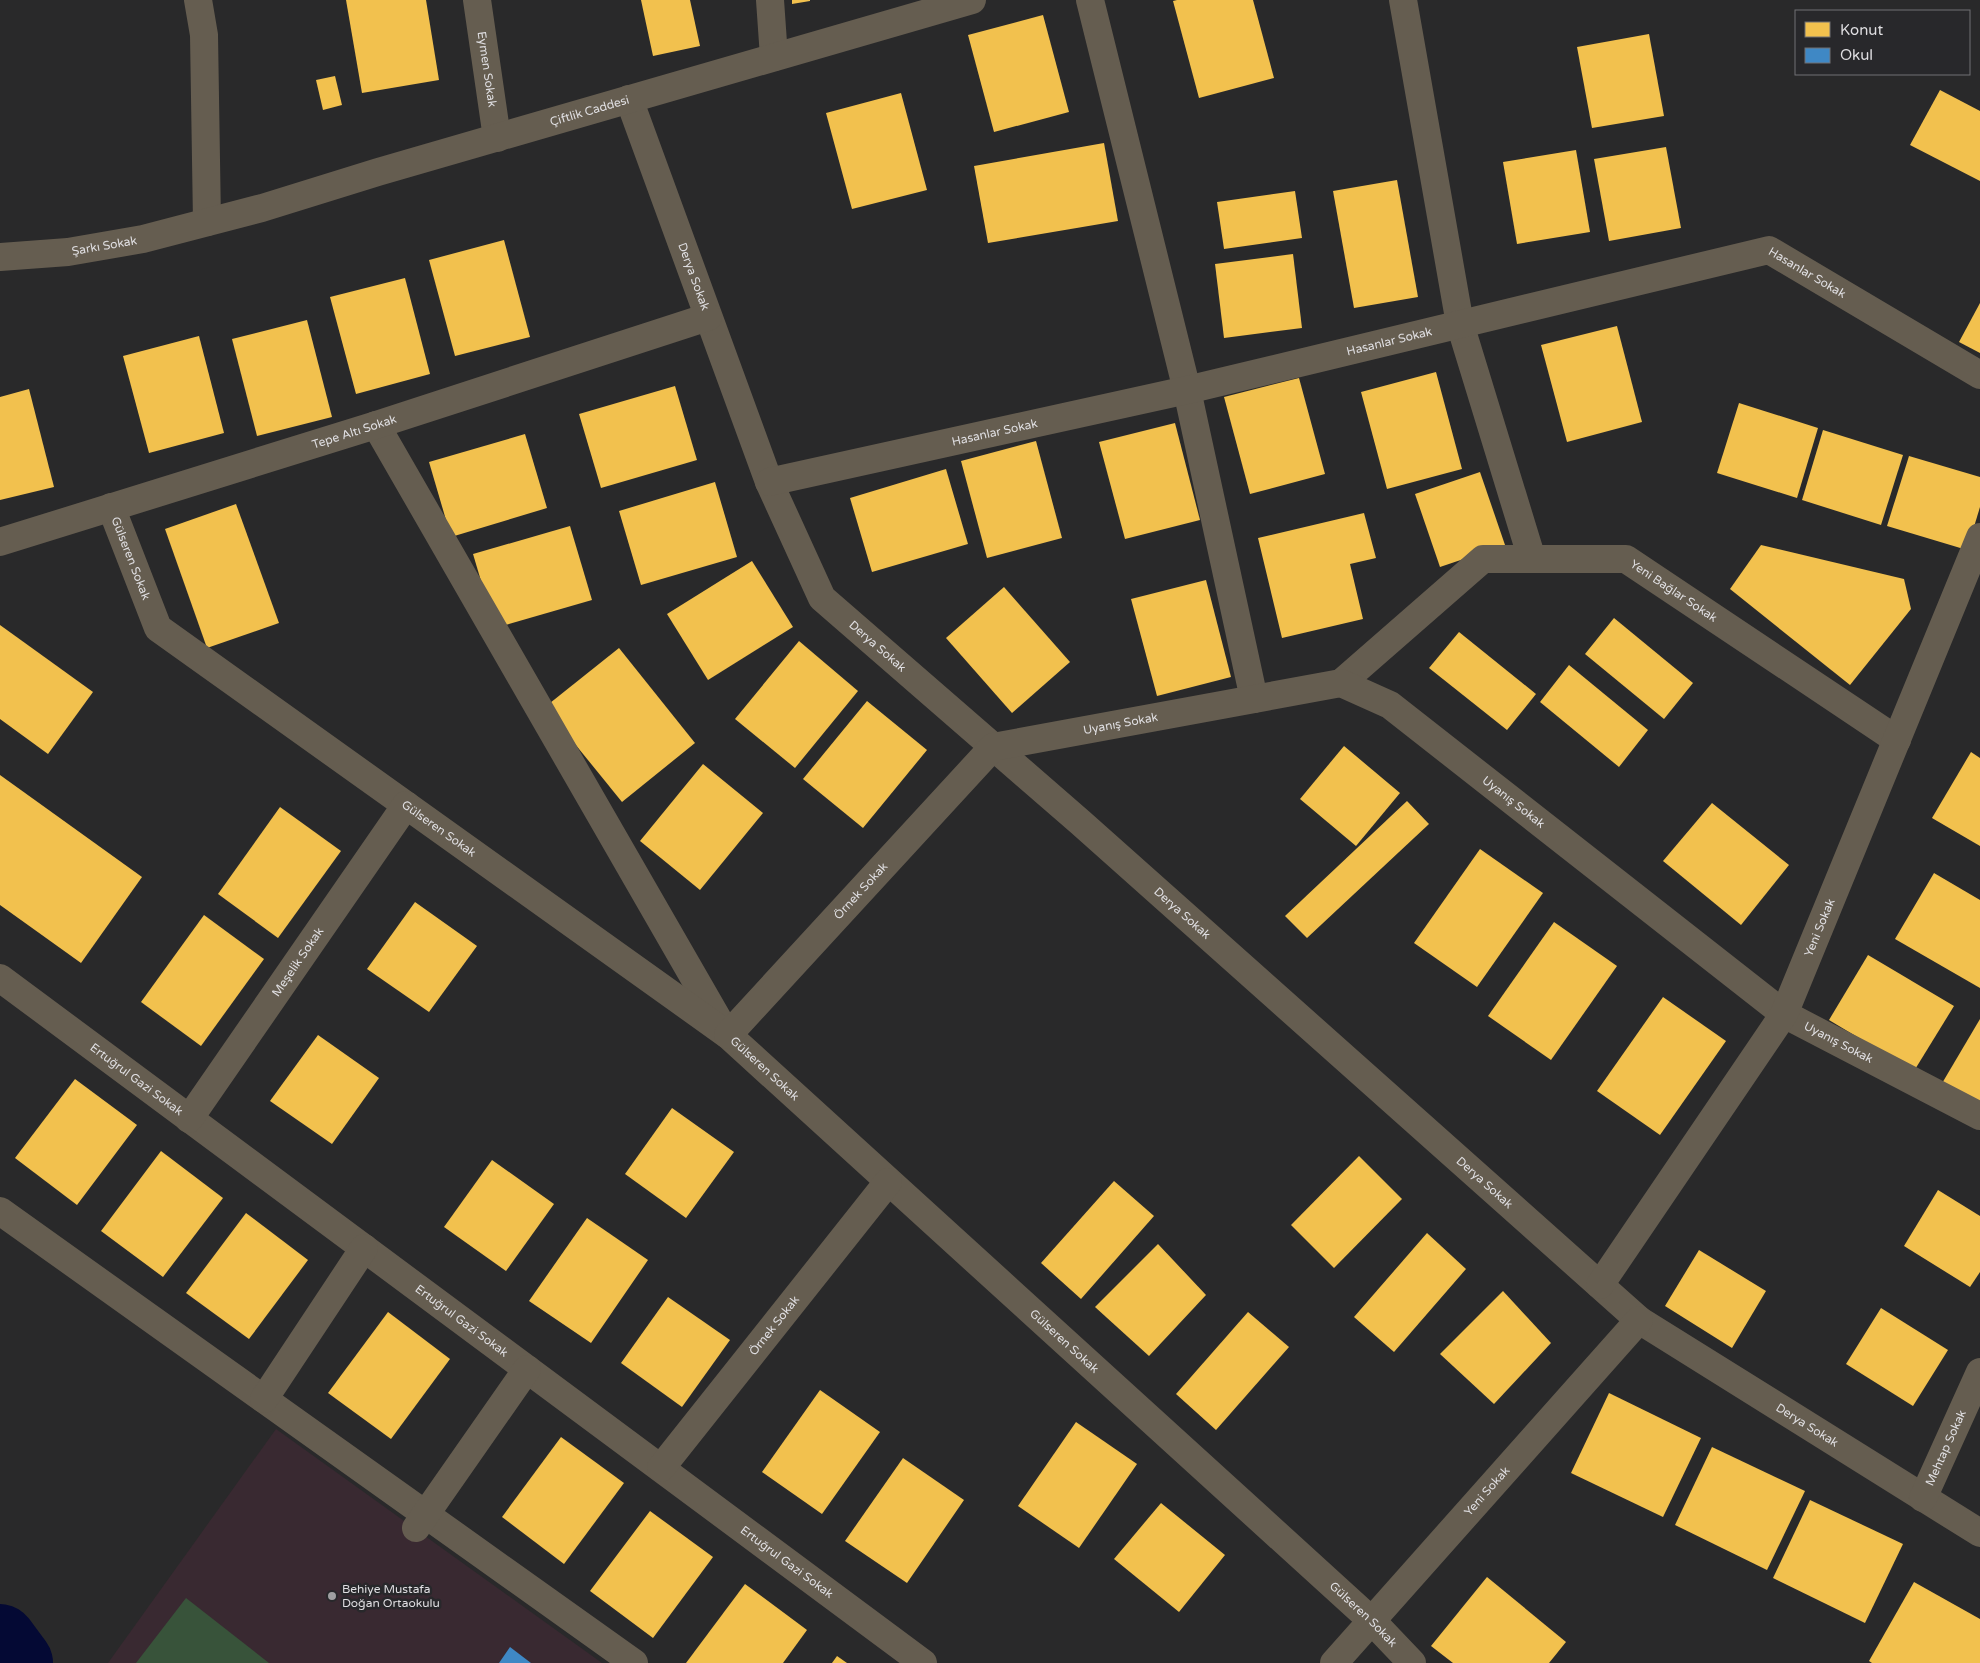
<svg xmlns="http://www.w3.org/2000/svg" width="1980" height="1663" viewBox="0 0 1980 1663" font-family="'Varela Round',sans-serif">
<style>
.education{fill:#392931}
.green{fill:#38533a}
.homes{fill:#f2c14e}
.schools{fill:#3f88c5}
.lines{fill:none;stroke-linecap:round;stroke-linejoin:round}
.river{stroke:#040934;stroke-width:72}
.minor{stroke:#655d50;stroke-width:28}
.poi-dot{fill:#9f9fa1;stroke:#28282b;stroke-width:2}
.labels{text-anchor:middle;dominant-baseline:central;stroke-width:5;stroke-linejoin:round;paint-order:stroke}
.street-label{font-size:12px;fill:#dfdee1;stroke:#28282b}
.poi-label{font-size:12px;fill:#dfdee1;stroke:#28282b;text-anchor:start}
</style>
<rect width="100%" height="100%" fill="#29292a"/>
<path class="education" d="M276,1429L602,1663H108Z"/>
<path class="green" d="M186,1598L269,1663H136Z"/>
<g class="homes">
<path d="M346,0H426L439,80L362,93Z"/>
<path d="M641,0H690L700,46L653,56Z"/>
<path d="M792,0H810V1L792,4Z"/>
<path d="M1177,0H1253L1274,78L1199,98L1173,1Z"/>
<path d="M1043,15L1069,112L994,132L968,35Z"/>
<path d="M1649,34L1664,116L1592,128L1577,47Z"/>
<path d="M335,76L342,105L323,110L316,80Z"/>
<path d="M1940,90L1980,111V181L1910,145Z"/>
<path d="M901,93L927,190L852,209L826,113Z"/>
<path d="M1104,143L1118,221L988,243L974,166Z"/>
<path d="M1666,147L1681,228L1609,241L1594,159Z"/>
<path d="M1576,150L1590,232L1517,244L1503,162Z"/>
<path d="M1397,180L1418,297L1354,308L1333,191Z"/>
<path d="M1295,191L1302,238L1224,249L1217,202Z"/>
<path d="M504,240L530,337L455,356L429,260Z"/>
<path d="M1293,254L1302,328L1224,338L1215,264Z"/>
<path d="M405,278L430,374L356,394L330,297Z"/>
<path d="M1980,303V353L1959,342Z"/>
<path d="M307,320L332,417L257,436L232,339Z"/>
<path d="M1617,326L1642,422L1567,442L1541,345Z"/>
<path d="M199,336L224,433L149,453L123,356Z"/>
<path d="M1436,372L1462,469L1387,489L1361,392Z"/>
<path d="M1299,378L1325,474L1250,494L1224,397Z"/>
<path d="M675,386L697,460L601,488L579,414Z"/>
<path d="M29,389L54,487L0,500V397Z"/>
<path d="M1739,403L1818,428L1797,498L1717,473Z"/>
<path d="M1175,423L1200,520L1125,539L1099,442Z"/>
<path d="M1823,430L1903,455L1881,525L1802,500Z"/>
<path d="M525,434L547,508L451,537L429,462Z"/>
<path d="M1036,441L1062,538L987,558L961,461Z"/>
<path d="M1909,456L1980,477V507L1967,550L1887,526Z"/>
<path d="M946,469L968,544L872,572L850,498Z"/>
<path d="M1480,472L1505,545L1440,567L1415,494Z"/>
<path d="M715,482L737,557L641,585L619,511Z"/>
<path d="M236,504L279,623L207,648L165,529Z"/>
<path d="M1364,513L1376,558L1350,564L1363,619L1282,638L1258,538Z"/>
<path d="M570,526L592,600L495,628L473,554Z"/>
<path d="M1761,545L1904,579L1911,609L1850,685L1730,589Z"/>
<path d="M752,561L793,627L708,680L667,614Z"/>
<path d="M1206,580L1231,677L1157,696L1131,599Z"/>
<path d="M1004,587L1070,662L1012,713L946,638Z"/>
<path d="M1614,618L1693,683L1664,719L1585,654Z"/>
<path d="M0,625L93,692L48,754L0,719Z"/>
<path d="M1459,632L1536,694L1507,730L1429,668Z"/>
<path d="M799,641L858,691L795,768L735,719Z"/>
<path d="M619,648L695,743L622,802L545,707Z"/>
<path d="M1569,665L1648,730L1619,767L1540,702Z"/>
<path d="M867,701L927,750L863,828L803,779Z"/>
<path d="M1344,746L1400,793L1356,846L1300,799Z"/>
<path d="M1971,752L1980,758V846L1932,818Z"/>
<path d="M703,764L763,813L700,890L640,841Z"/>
<path d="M0,775L142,877L81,963L0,905Z"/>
<path d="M1407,801L1429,824L1307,938L1285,916Z"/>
<path d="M1712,803L1789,865L1741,925L1663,861Z"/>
<path d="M280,807L341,851L278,938L218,894Z"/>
<path d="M1480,849L1543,893L1477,987L1414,943Z"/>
<path d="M1934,873L1980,900V988L1895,939Z"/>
<path d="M415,902L477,946L429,1012L367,969Z"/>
<path d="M204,915L264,959L201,1046L141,1002Z"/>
<path d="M1554,922L1617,966L1551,1060L1488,1016Z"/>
<path d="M1868,955L1954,1006L1914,1071L1829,1020Z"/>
<path d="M1663,997L1726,1041L1660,1135L1597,1091Z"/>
<path d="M1980,1019V1107L1941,1085Z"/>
<path d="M318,1035L379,1078L332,1144L270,1101Z"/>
<path d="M75,1079L137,1125L77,1205L15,1158Z"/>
<path d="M672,1108L734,1152L686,1218L625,1174Z"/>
<path d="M161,1151L223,1198L163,1277L101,1231Z"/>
<path d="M1359,1156L1402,1199L1334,1268L1291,1225Z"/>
<path d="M492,1160L554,1204L506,1271L444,1227Z"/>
<path d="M1114,1181L1154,1216L1081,1299L1041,1263Z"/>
<path d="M1938,1190L1980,1216V1272L1970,1287L1904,1246Z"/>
<path d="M246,1213L308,1260L249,1339L186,1293Z"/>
<path d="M587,1218L648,1260L591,1343L529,1301Z"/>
<path d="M1427,1233L1466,1269L1394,1352L1354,1317Z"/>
<path d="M1158,1244L1206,1295L1149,1356L1095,1307Z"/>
<path d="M1699,1250L1766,1291L1732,1348L1665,1306Z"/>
<path d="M1503,1291L1551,1343L1494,1404L1440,1354Z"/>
<path d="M668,1297L730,1340L682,1407L621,1363Z"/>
<path d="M1881,1308L1948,1350L1913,1406L1846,1364Z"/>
<path d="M388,1312L450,1359L391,1439L328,1393Z"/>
<path d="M1248,1312L1289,1347L1216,1430L1176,1394Z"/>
<path d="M820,1390L880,1432L822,1514L762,1472Z"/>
<path d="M1609,1393L1701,1438L1663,1517L1571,1473Z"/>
<path d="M1076,1422L1137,1464L1079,1548L1018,1506Z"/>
<path d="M561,1437L624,1483L564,1564L502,1517Z"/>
<path d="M1712,1447L1805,1491L1767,1570L1675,1525Z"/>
<path d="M903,1458L964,1500L907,1583L845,1541Z"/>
<path d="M1810,1500L1903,1544L1865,1623L1773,1578Z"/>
<path d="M1161,1503L1225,1555L1179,1612L1114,1559Z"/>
<path d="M650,1511L713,1557L653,1638L590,1591Z"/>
<path d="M1487,1577L1566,1642L1549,1663H1453L1431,1646Z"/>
<path d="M1914,1582L1980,1619V1663H1872L1869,1661Z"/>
<path d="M745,1584L807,1630L783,1663H686Z"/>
<path d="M837,1656L847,1663H832Z"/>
</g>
<path class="schools" d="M510,1647L531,1663H499Z"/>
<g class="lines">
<path class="river" d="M0,1640L17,1663"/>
<g class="minor">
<path d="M198,0L204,35L207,222"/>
<path id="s1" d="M477,0L497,138"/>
<path d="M770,0L774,57"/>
<path d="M1090,0L1187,390L1254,699"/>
<path d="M1403,0L1460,324L1532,559"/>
<path id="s2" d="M629,99L769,482L822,598L1080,822L1639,1320L1980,1533"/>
<path id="s3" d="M0,257L68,252L143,239L262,208L378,172L972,0"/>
<path d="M376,425L723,1028"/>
<path id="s4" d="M769,482L1187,390L1769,250L1980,375"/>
<path id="s5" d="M111,507L158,628L728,1035L1372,1621L1412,1663"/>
<path id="s6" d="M0,542L376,425L708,317"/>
<path id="s7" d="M1341,683L1483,559H1626L1897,740"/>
<path id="s8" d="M0,978L923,1663"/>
<path id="s9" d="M728,1035L993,747L1341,683L1390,705L1784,1014L1980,1116"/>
<path id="s10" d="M189,1119L406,805"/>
<path d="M0,1211L634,1663"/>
<path id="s11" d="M1600,1285L1784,1014L1980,537"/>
<path d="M264,1399L364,1248"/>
<path id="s12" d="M661,1468L888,1182"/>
<path id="s13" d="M1923,1498L1980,1372"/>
<path d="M416,1528L527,1369"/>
<path id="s14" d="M1334,1663L1639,1320"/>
</g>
</g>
<circle class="poi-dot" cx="332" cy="1596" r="5"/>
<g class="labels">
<g class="street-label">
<text stroke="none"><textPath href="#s1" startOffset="70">Eymen Sokak</textPath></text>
<text stroke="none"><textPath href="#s3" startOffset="609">Çiftlik Caddesi</textPath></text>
<text stroke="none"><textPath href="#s3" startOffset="105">Şarkı Sokak</textPath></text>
<text stroke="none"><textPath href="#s4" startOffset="1071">Hasanlar Sokak</textPath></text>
<text stroke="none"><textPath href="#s2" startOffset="189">Derya Sokak</textPath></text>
<text stroke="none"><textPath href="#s4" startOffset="636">Hasanlar Sokak</textPath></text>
<text stroke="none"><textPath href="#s6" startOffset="371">Tepe Altı Sokak</textPath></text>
<text stroke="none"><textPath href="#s4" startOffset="231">Hasanlar Sokak</textPath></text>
<text stroke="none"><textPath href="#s5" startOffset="55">Gülseren Sokak</textPath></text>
<text stroke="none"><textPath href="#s7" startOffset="389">Yeni Bağlar Sokak</textPath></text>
<text stroke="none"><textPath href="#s2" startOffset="609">Derya Sokak</textPath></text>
<text stroke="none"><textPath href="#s9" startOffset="521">Uyanış Sokak</textPath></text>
<text stroke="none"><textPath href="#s9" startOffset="956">Uyanış Sokak</textPath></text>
<text stroke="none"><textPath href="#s5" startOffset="475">Gülseren Sokak</textPath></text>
<text stroke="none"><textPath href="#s9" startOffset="196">Örnek Sokak</textPath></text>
<text stroke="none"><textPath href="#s2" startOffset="1014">Derya Sokak</textPath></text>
<text stroke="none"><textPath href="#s11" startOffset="421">Yeni Sokak</textPath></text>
<text stroke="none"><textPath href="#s10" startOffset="191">Meşelik Sokak</textPath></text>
<text stroke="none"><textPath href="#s9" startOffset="1361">Uyanış Sokak</textPath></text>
<text stroke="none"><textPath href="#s5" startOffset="880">Gülseren Sokak</textPath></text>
<text stroke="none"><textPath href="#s8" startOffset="170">Ertuğrul Gazi Sokak</textPath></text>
<text stroke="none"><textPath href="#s2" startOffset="1419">Derya Sokak</textPath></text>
<text stroke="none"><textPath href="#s8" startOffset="575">Ertuğrul Gazi Sokak</textPath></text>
<text stroke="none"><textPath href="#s12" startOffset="182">Örnek Sokak</textPath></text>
<text stroke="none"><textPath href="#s5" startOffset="1285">Gülseren Sokak</textPath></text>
<text stroke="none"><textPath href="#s2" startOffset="1824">Derya Sokak</textPath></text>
<text stroke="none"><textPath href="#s13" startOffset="55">Mehtap Sokak</textPath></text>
<text stroke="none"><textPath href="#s14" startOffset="230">Yeni Sokak</textPath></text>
<text stroke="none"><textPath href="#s8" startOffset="980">Ertuğrul Gazi Sokak</textPath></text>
<text stroke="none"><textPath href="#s5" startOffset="1690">Gülseren Sokak</textPath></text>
</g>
<g class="poi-label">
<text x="342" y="1589">Behiye Mustafa<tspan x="342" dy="14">Doğan Ortaokulu</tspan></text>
</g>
</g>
<rect x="1795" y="10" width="175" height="65" fill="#28282b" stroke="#717174"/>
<rect x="1805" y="22" width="25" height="15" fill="#f2c14e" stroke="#717174"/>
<text x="1840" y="35" font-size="15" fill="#dfdee1">Konut</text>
<rect x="1805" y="48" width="25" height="15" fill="#3f88c5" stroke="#717174"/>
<text x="1840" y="60" font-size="15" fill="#dfdee1">Okul</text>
</svg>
